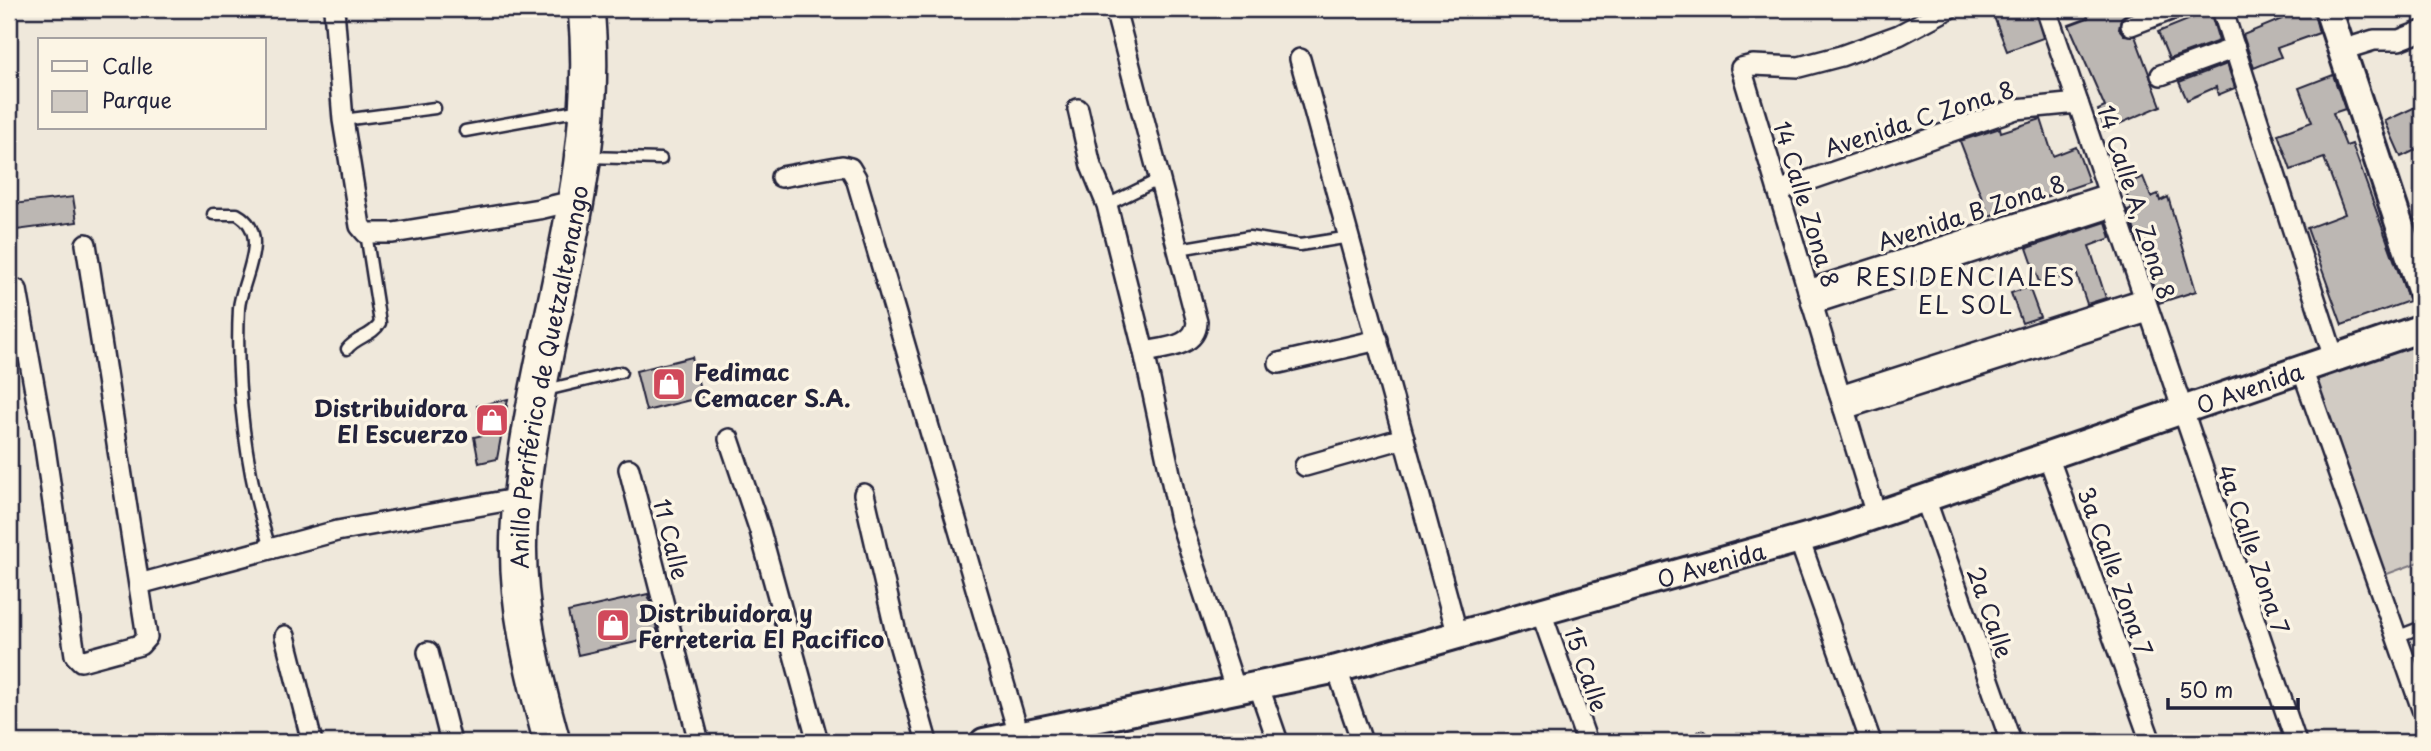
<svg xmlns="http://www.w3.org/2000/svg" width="2431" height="751" viewBox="0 0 2431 751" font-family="'Playpen Sans',sans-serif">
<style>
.green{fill:#d1cbc3;stroke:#7a767f;stroke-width:2}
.building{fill:#bcb7b3;stroke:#22223b;stroke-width:2}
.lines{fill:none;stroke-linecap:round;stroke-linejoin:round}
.lane-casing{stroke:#22223b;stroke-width:15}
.street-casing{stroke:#22223b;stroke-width:24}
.secondary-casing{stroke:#22223b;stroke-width:32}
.highway-casing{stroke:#22223b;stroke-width:40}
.lane{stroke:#fcf5e5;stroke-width:10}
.street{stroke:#fcf5e5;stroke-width:19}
.secondary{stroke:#fcf5e5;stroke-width:26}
.highway{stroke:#fcf5e5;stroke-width:35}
.labels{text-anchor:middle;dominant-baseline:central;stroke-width:7;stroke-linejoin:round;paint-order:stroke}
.street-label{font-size:23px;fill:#22223b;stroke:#fcf5e5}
.poi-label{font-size:23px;font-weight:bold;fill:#22223b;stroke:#fcf5e5;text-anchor:start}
.neighbourhood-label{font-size:24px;letter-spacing:2px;fill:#22223b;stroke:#fcf5e5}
</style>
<rect width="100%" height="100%" fill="#efe8db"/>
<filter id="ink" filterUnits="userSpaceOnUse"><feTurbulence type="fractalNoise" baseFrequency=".0143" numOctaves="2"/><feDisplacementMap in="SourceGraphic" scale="14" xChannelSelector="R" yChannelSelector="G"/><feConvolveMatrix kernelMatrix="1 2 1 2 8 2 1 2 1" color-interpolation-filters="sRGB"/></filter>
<g filter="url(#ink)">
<path class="green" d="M2422,337V561L2382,576L2311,377Z"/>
<g class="building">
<path d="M1991,9H2034L2043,38L2007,51Z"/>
<path d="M2085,9H2125L2127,13L2121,18L2119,29L2124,35L2135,36L2161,106L2105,130L2098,110L2105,107L2069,25L2088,18Z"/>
<path d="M2278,9H2313L2319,33L2277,48L2281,57L2254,68L2243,35L2282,19Z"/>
<path d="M2210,11L2219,41L2169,59L2158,32Z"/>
<path d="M2227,64L2235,88L2218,95L2216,87L2187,100L2179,82Z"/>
<path d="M2333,75L2345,109L2333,113L2346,146L2352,144L2409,301L2342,325L2307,228L2345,214L2324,158L2291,170L2278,134L2312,122L2299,88Z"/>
<path d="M2422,104V147L2401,157L2385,121Z"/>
<path d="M2041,119L2053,156L2076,147L2089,182L1989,216L1960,141L2000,128L2001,132Z"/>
<path d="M2143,177L2151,197L2158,194L2160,201L2168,197L2196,291L2159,303L2128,211L2132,209L2123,185Z"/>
<path d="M73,197L77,222L17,230L12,204Z"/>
<path d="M2106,222L2111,238L2089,246L2106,298L2087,304L2076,272L2040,285L2027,248Z"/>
<path d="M2029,287L2040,317L2022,323L2011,293Z"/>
<path d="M692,357L702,397L646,411L636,371Z"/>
<path d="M508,399L497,459L479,463L474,437L483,435L477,406Z"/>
<path d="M648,594L659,637L578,655L568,612Z"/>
</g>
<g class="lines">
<g class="lane-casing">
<g id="lane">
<path d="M343,120L435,108"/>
<path d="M465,131L581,110"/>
<path d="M587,157L661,159"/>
<path d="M1107,205L1160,179"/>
<path d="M213,214H237C273,234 241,280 239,308C235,386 246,475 270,548"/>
<path d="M1179,249L1249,237L1300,245L1350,237"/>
<path d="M347,349C356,337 373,336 380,323L366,233"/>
<path d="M546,390L621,372"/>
<path d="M2396,637L2422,627"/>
<path d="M1699,742L1702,737"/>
</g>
</g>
<g class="street-casing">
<g id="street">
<path d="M334,9L343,120L360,226L366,233H393L539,209L577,200"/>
<path d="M1115,9L1197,322C1196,347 1164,348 1144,352"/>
<path d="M2046,9L2296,742"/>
<path d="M2222,9L2334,358"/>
<path d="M2131,25L2173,9"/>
<path d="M2342,50L2374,40H2399L2422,31"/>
<path d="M1300,59L1458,636"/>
<path d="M2161,75L2235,48"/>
<path d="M1078,109L1091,166L1107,205L1144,352L1180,520L1235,688"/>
<path d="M781,177L842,166L850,168L856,178L1019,735"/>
<path d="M1778,191L2016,109L2078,103"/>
<path d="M17,290L44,441L75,655L81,661L140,645L147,637L86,244"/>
<path d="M1808,290L2108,194"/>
<path d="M1812,304L2113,207"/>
<path d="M1279,363L1378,340"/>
<path d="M2302,369L2422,709"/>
<path d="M1840,396L2143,299"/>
<path d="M1844,409L2148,312"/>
<path d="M729,439L760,531L818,742"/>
<path d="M2048,456L2151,742"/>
<path d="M1305,466L1404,438"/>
<path d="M629,469L699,742"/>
<path d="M864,494L896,633L927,742"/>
<path d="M1925,498L2011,742"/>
<path d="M1876,515L1741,68L1753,65L1799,67L1841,56L1899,35L1948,9"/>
<path d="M1799,539L1871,742"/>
<path d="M139,584L337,531L521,498"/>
<path d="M1541,612L1587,742"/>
<path d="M285,636L312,742"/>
<path d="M428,652L451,742"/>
<path d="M1337,669L1362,742"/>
<path d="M1258,684L1278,742"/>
</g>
</g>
<g class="secondary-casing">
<g id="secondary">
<path d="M2328,9L2422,293"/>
<path id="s1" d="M984,742L1337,669L1835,529L2422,328"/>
</g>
</g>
<g class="highway-casing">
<g id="highway">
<path id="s2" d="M552,742C533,673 515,601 519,528C529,353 604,186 586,9"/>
</g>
</g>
<use href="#lane" class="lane"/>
<use href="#street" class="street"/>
<use href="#secondary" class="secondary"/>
<use href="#highway" class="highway"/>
</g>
</g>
<defs>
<g id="shop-square" transform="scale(1.75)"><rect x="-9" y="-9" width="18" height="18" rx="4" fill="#d1495b" stroke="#fcf5e5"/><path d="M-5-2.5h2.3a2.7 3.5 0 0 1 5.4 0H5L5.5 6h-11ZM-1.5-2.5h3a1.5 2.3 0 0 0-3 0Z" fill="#fff"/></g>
</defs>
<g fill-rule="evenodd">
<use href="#shop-square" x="669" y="384"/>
<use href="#shop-square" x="492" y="420"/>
<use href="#shop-square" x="613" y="625"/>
</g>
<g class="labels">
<g class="street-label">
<text transform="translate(1919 118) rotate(-18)">Avenida C Zona 8</text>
<text transform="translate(2137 202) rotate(72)">14 Calle A, Zona 8</text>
<text transform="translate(1807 204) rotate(73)">14 Calle Zona 8</text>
<text transform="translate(1971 212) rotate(-18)">Avenida B Zona 8</text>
<text stroke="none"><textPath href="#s2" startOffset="371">Anillo Periférico de Quetzaltenango</textPath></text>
<text stroke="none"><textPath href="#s1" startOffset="1316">0 Avenida</textPath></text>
<text transform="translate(672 539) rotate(76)">11 Calle</text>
<text transform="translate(2254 549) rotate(71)">4a Calle Zona 7</text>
<text stroke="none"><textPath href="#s1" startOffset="749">0 Avenida</textPath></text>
<text transform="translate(2116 571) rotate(70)">3a Calle Zona 7</text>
<text transform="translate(1991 612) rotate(71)">2a Calle</text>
<text transform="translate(1587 669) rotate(71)">15 Calle</text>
</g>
<g class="poi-label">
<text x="694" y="371">Fedimac<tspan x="694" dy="26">Cemacer S.A.</tspan></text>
<text x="468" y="407" text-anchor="end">Distribuidora<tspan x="468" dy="26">El Escuerzo</tspan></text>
<text x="638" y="612">Distribuidora y<tspan x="638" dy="26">Ferreteria El Pacifico</tspan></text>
</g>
<g class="neighbourhood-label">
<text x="1966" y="276">RESIDENCIALES<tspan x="1966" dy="28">EL SOL</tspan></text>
</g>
</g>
<rect width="2431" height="751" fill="none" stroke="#fcf5e5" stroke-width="35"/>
<rect x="18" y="18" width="2396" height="716" fill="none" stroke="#22223b" stroke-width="2.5" filter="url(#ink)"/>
<rect x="38" y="38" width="228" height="91" fill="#fcf5e5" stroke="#a5a1a1" stroke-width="2"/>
<rect x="52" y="61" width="35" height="10" fill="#fcf5e5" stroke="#a5a1a1" stroke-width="2"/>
<text x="102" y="74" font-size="21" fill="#22223b">Calle</text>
<rect x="52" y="91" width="35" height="21" fill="#d1cbc3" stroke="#a5a1a1" stroke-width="2"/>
<text x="102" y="108" font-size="21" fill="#22223b">Parque</text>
<path d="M2168 698v10h130v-10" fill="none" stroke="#22223b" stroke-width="3.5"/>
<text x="2179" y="698" font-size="21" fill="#22223b" stroke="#fcf5e5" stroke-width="5" paint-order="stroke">50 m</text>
</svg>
